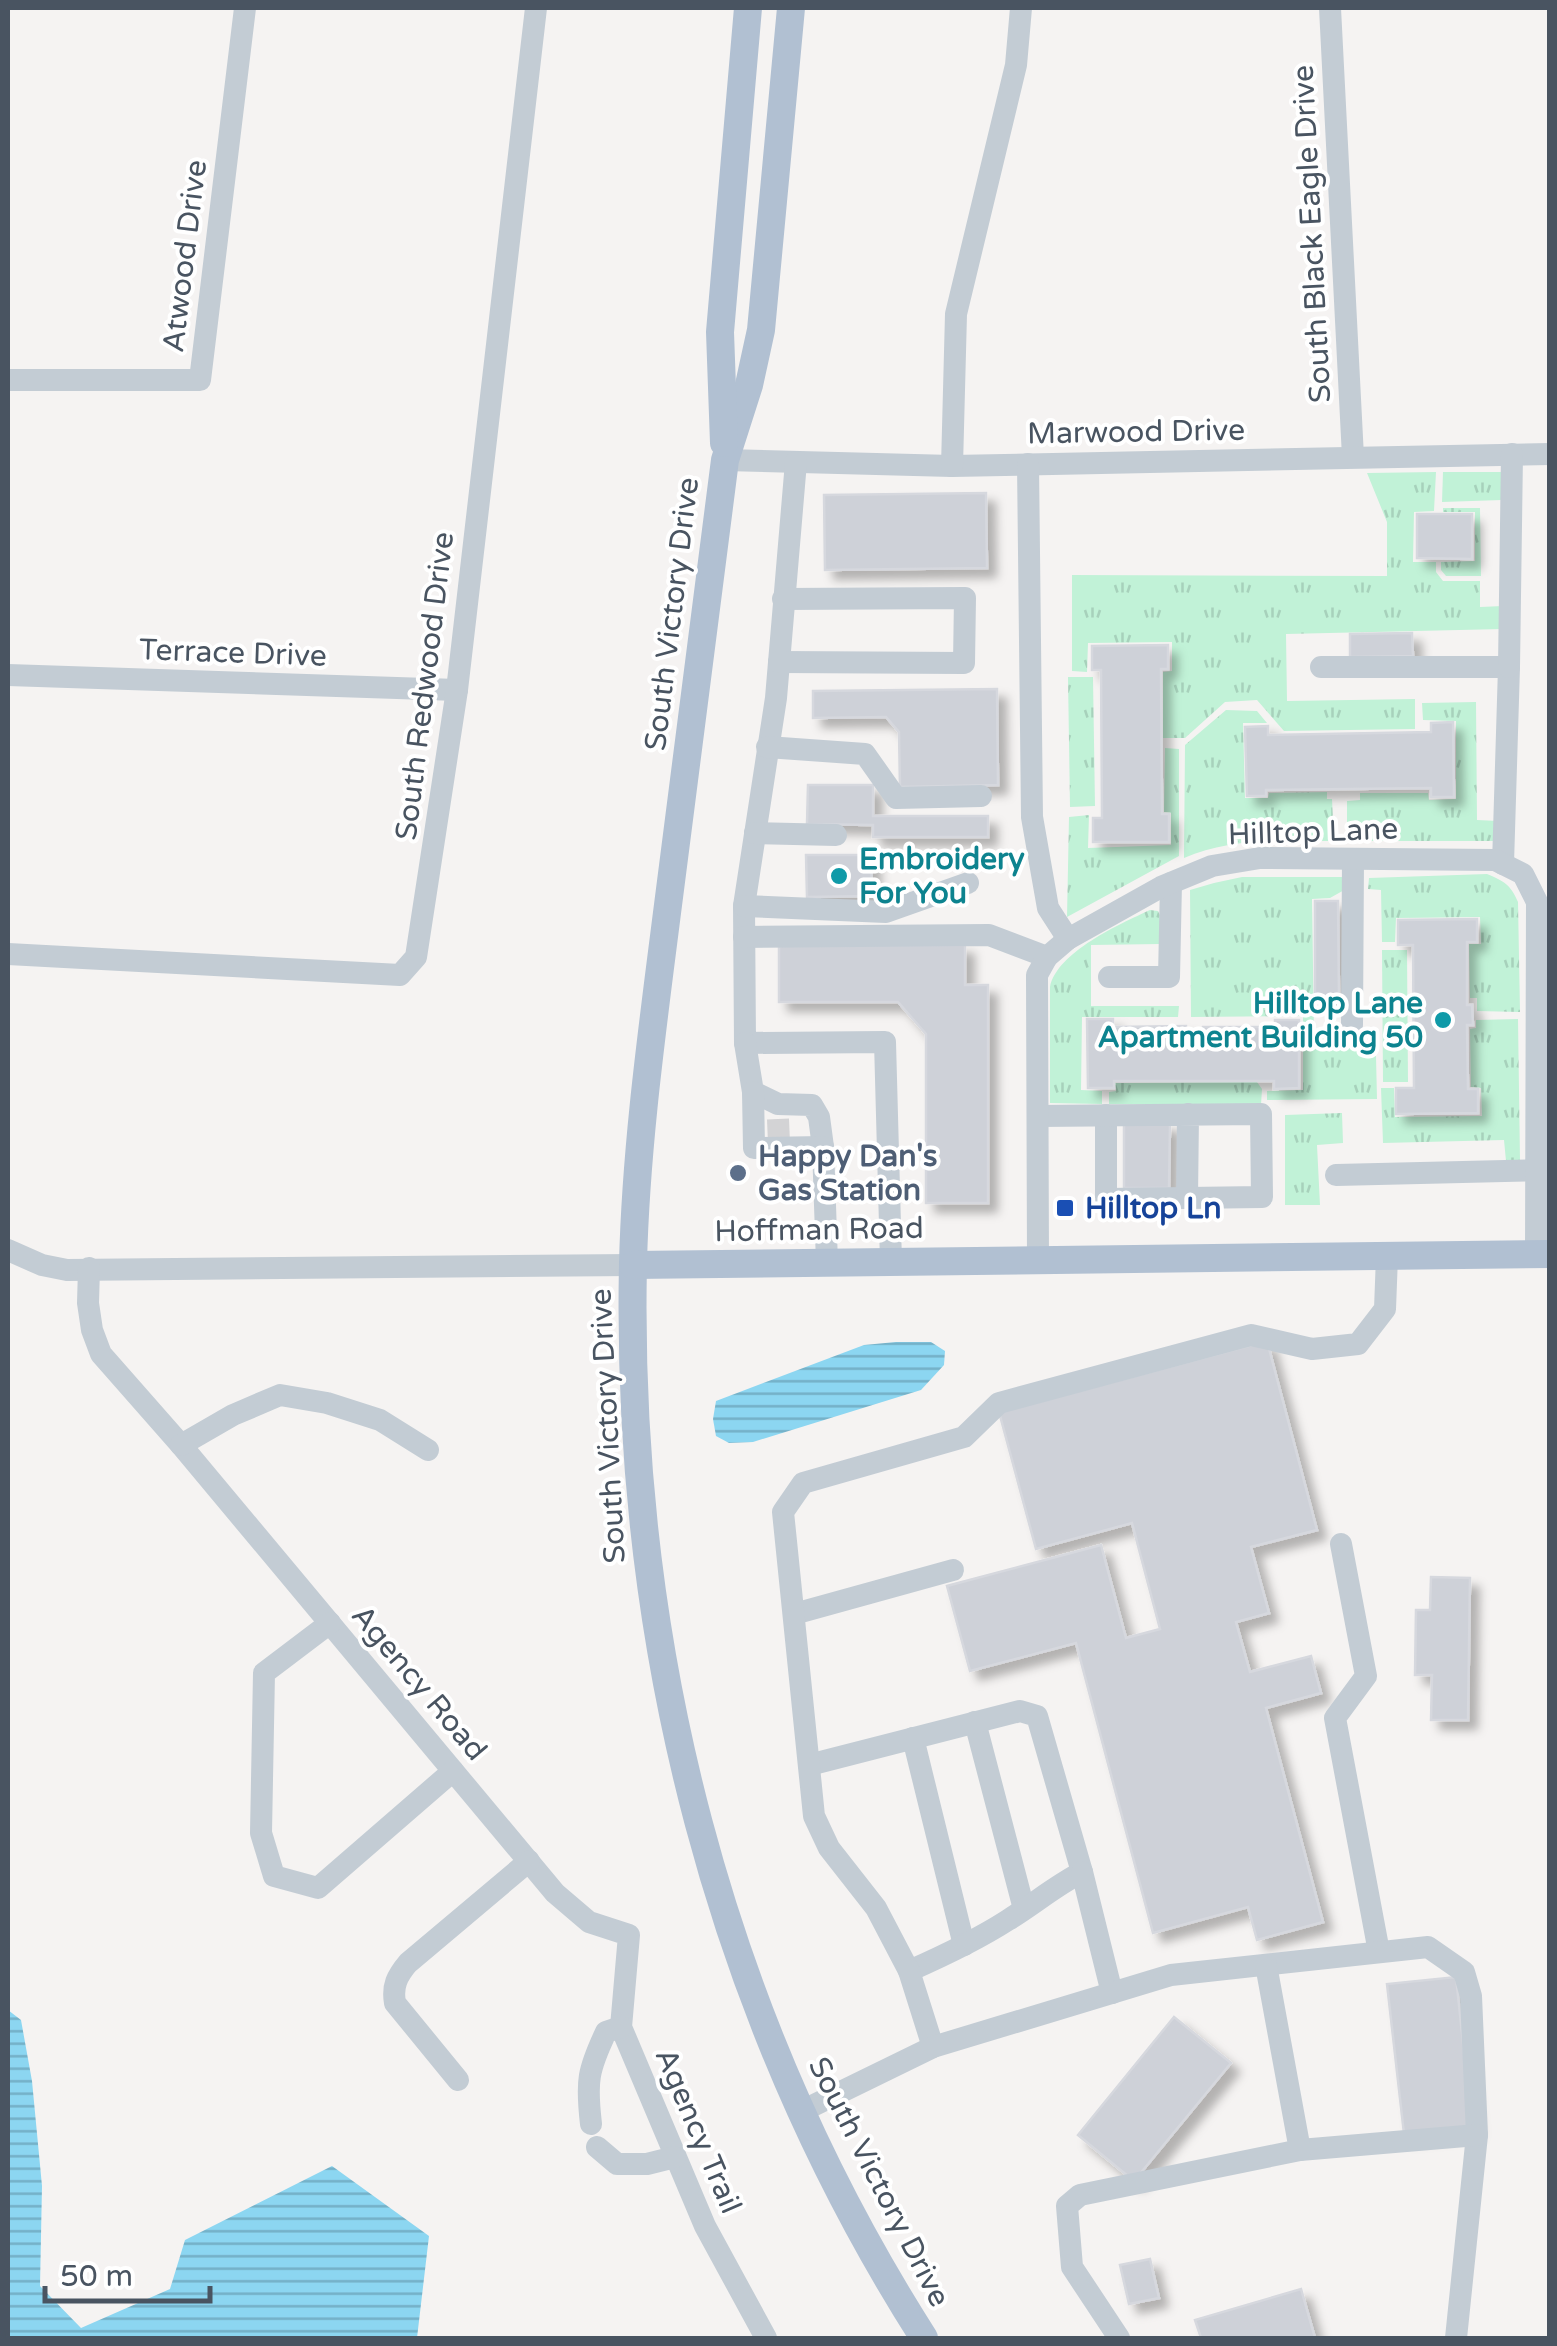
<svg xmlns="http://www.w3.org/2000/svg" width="1557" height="2346" viewBox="0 0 1557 2346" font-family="'Varela Round',sans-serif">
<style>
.grass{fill:url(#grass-tufts)}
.water{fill:url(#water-rules)}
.building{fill:#ced1d8;stroke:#d6d8de;stroke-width:2.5;filter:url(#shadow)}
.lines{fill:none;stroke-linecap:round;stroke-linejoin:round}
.minor-tunnel{stroke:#d3d3d5;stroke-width:22;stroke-dasharray:22 11;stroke-linecap:butt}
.minor{stroke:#c3ccd4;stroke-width:22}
.major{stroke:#b1c0d2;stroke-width:28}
.culture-dot{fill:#0f9aa8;stroke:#fff;stroke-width:4}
.service-dot{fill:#5c6f8a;stroke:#fff;stroke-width:4}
.transit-dot{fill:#1a4fb4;stroke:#fff;stroke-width:4}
.labels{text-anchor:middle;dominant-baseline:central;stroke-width:8;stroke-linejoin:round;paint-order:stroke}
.street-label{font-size:30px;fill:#495461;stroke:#fff}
.culture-label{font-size:30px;font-weight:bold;fill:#0d838f;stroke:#fff;text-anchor:start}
.service-label{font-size:30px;font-weight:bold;fill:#4e5e75;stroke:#fff;text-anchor:start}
.transit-label{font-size:30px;font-weight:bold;fill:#164399;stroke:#fff;text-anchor:start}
</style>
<defs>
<pattern id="grass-tufts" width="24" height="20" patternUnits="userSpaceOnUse" patternTransform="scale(2.5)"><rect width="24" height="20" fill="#c1f2d7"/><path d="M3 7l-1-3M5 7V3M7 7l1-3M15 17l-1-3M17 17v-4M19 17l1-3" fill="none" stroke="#a7d1bb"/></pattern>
<pattern id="water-rules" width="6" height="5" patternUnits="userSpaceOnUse" patternTransform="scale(2.5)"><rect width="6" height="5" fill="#8cd6f1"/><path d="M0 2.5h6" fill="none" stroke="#74b0c7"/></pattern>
<filter id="shadow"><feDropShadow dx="9" dy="9" stdDeviation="5" flood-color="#0004"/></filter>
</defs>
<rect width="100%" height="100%" fill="#f5f3f2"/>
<g class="grass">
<path d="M1436,472L1434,511L1414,512L1413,562H1436V572L1443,581H1480V607L1503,606V629L1286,634L1287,701L1415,699V729L1284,731L1257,700L1225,702L1185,738H1163V672L1172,671V642L1088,643L1087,672L1072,671V575L1387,576V522L1367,473Z"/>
<path d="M1443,472H1504L1502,500L1442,502Z"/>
<path d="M1443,508H1480L1481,576H1446L1441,570V562L1475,561V512H1443Z"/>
<path d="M1068,677H1093L1095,806L1070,807Z"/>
<path d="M1476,702L1477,820L1498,821L1494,841H1347V801L1360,800V793H1428L1429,800L1456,799V721L1423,720L1422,703Z"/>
<path d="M1226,710L1257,711L1267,723H1243L1245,798H1268L1269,793L1327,792V799H1332L1334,841C1283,841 1232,837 1184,858L1185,745Z"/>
<path d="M1165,748L1179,749V856L1067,917L1069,817L1089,815L1088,848L1171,845V813L1164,812Z"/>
<path d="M1487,874C1504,881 1511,885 1518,902L1520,1012L1477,1011V998H1470L1469,944H1481L1480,917L1396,918L1395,942H1382L1381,890L1368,889L1369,878Z"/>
<path d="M1242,877H1342L1346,889L1330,898L1312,899L1314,1037H1357L1358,1055L1376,1056L1377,1099L1267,1100V1091L1303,1090V1016L1191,1017L1190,890L1214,883Z"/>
<path d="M1150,910L1158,911L1161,918V944L1091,945V1006H1179L1178,1017H1082L1081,1090L1102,1091V1104L1050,1103V987C1057,952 1120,924 1150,910Z"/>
<path d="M1382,950H1407L1408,1082H1383Z"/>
<path d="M1518,1019L1520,1161H1506L1504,1140L1383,1143L1381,1088H1394L1395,1117L1482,1116L1481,1088L1471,1087L1470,1029L1476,1028V1020Z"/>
<path d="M1257,1082L1262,1089L1261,1105L1109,1104V1092L1116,1091L1115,1083Z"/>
<path d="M1342,1113L1343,1143L1317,1145L1320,1205H1285V1115Z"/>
</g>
<g class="water">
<path d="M896,1342H931L945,1351L944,1365L921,1390L753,1442L729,1443L716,1436L713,1419L716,1401L864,1345Z"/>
<path d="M8,2010L21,2020L32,2081L42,2186L40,2286L81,2328L170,2289L185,2240L332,2166L429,2236L417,2338H8Z"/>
</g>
<g class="building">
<path d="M986,493L987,568L825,570L824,495Z"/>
<path d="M1417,514H1472V559L1417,558Z"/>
<path d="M1412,633L1413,656L1350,657V634Z"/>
<path d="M1168,645V669H1161L1162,814H1169V842H1093V818H1102L1101,670H1092V646Z"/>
<path d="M997,689L998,785L900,787L899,732L886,717L813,718V691Z"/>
<path d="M1453,722L1454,797H1431V788L1266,790V796H1247L1245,727L1268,726V735L1431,732V723Z"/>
<path d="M808,785H873V816H988V837H873V825L807,824Z"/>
<path d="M806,855H871L872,896L807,897Z"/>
<path d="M1315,901H1338L1339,998H1315Z"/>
<path d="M1477,919V942H1467V1005H1472L1473,1025H1467L1468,1089H1478V1113L1396,1114V1088H1414L1413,945H1398V920Z"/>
<path d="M779,945H965V985H988V1203H926V1034L898,1002H779Z"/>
<path d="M1087,1019H1113V1027L1186,1026V1032H1203V1027H1275V1020H1299V1088L1274,1089V1081H1114V1088H1088Z"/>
<path d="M1124,1123H1170L1169,1188H1124Z"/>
<path d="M1267,1341L1317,1530L1251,1547L1269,1613L1236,1622L1250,1672L1311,1656L1321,1693L1266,1708L1323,1922L1257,1940L1248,1907L1153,1933L1076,1643L970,1671L947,1586L1101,1545L1126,1638L1160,1629L1132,1523L1036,1549L999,1412Z"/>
<path d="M1431,1577L1470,1578L1468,1720H1431L1432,1675H1415L1416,1610H1430Z"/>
<path d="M1456,1977L1472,2127L1404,2134L1387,1984Z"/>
<path d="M1174,2017L1231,2063L1134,2181L1078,2135Z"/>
<path d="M1150,2259L1159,2298L1129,2304L1120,2265Z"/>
<path d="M1301,2289L1315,2338H1201L1195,2320Z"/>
</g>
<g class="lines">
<path class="minor-tunnel" d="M778,1119L779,1143"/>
<g class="minor">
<path d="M1330,8L1353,457"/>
<path d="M8,380H200L245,8"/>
<path d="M725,460L952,466L1550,454"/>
<path d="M796,462L776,698L744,906L745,1043L885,1042L891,1262"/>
<path d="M1028,464L1032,817L1048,908L1068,939"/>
<path d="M952,466L956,314L1016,65L1021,8"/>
<path d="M779,662L964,663L965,598L783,599"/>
<path d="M1321,667H1509L1503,864"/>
<path d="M1509,667L1512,454"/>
<path d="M8,675L457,690"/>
<path d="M767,747L865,754L896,798L981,796"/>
<path d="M755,833L836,835"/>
<path d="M744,906L886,912L968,883"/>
<path d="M744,937L989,935L1047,957"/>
<path d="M8,954L400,975L416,957L457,690L536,8"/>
<path d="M1109,977H1169L1171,883"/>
<path d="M1352,1025L1353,859"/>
<path d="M745,1043L753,1092L778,1104L812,1105L819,1117L823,1147L827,1263"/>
<path d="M753,1092L754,1148L823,1147"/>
<path d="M1106,1115V1199L1187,1198"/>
<path d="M1038,1116L1261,1114L1262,1197L1187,1198L1188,1114"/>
<path d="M1336,1175L1550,1170"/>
<path d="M8,1250L42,1265L67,1270L633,1265"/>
<path d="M1038,1260L1037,975L1047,957L1068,939L1161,887L1212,866L1260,858L1495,860L1523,874L1537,902L1536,1254"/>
<path d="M89,1268L88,1303L92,1330L101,1354L181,1445L555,1893L589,1922L629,1935L621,2027L705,2226L766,2338"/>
<path d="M181,1445L233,1415L280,1395L327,1403L380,1420L428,1450"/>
<path d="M1341,1544L1366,1676L1335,1718L1379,1952"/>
<path d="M794,1614L953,1570"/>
<path d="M330,1623L264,1673L261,1833L274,1876L318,1888L453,1771"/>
<path d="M975,1722L1024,1909"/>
<path d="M913,1738L964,1945"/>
<path d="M809,1765L1020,1711L1037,1716L1082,1872C1055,1886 1034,1904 1008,1920C977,1940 943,1956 909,1971"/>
<path d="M1082,1872L1112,1993"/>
<path d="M933,2047L909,1971L876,1908L829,1848L814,1816L783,1512L803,1483L964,1437L999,1403L1251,1335L1312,1349L1358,1344L1385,1309L1387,1256"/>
<path d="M458,2080L395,2003C392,1986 397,1976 408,1963L529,1861"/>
<path d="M802,2111L933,2047L1171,1975L1428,1947L1464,1972L1471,1996L1477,2135L1456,2338"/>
<path d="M591,2124C586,2081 588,2070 606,2032L621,2027"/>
<path d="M597,2147L617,2164H647L675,2157"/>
<path d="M1300,2150L1477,2135"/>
<path d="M1119,2338L1072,2267L1067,2206L1080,2195L1300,2150L1266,1965"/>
</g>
<g class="major">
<path d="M791,8L761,330L749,385L725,460C706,608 687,756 668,905C653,1024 636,1143 633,1263C625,1643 719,2017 924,2338"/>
<path d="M724,443L720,332L748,8"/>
<path d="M633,1265L1550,1254"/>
</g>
</g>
<g class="culture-dot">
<circle cx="839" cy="876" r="10"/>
<circle cx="1443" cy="1020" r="10"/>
</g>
<circle class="service-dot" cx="738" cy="1173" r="10"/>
<rect class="transit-dot" x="1055" y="1198" width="20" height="20" rx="5"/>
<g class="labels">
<g class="street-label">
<text transform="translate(1312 234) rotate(-93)">South Black Eagle Drive</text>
<text transform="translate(185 256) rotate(-83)">Atwood Drive</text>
<text transform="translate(1136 432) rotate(-1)">Marwood Drive</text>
<text transform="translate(672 614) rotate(-83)">South Victory Drive</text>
<text transform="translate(233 653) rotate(2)">Terrace Drive</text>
<text transform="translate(425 686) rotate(-83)">South Redwood Drive</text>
<text transform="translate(1313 832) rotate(-2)">Hilltop Lane</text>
<text transform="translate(819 1230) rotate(-1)">Hoffman Road</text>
<text transform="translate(608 1426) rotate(-93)">South Victory Drive</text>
<text transform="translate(419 1683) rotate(50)">Agency Road</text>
<text transform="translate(698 2131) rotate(67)">Agency Trail</text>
<text transform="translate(879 2182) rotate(63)">South Victory Drive</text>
</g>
<g class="culture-label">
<text x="859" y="859">Embroidery<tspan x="859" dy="34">For You</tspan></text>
<text x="1423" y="1003" text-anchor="end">Hilltop Lane<tspan x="1423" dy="34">Apartment Building 50</tspan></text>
</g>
<g class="service-label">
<text x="758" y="1156">Happy Dan's<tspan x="758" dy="34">Gas Station</tspan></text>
</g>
<g class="transit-label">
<text x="1085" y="1208">Hilltop Ln</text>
</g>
</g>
<rect width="1557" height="2346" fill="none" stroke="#495461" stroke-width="20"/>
<path d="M45 2286v15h165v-15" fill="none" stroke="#495461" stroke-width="5"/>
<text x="60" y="2286" font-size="30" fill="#495461" stroke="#ffffff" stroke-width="8" paint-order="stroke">50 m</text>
</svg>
